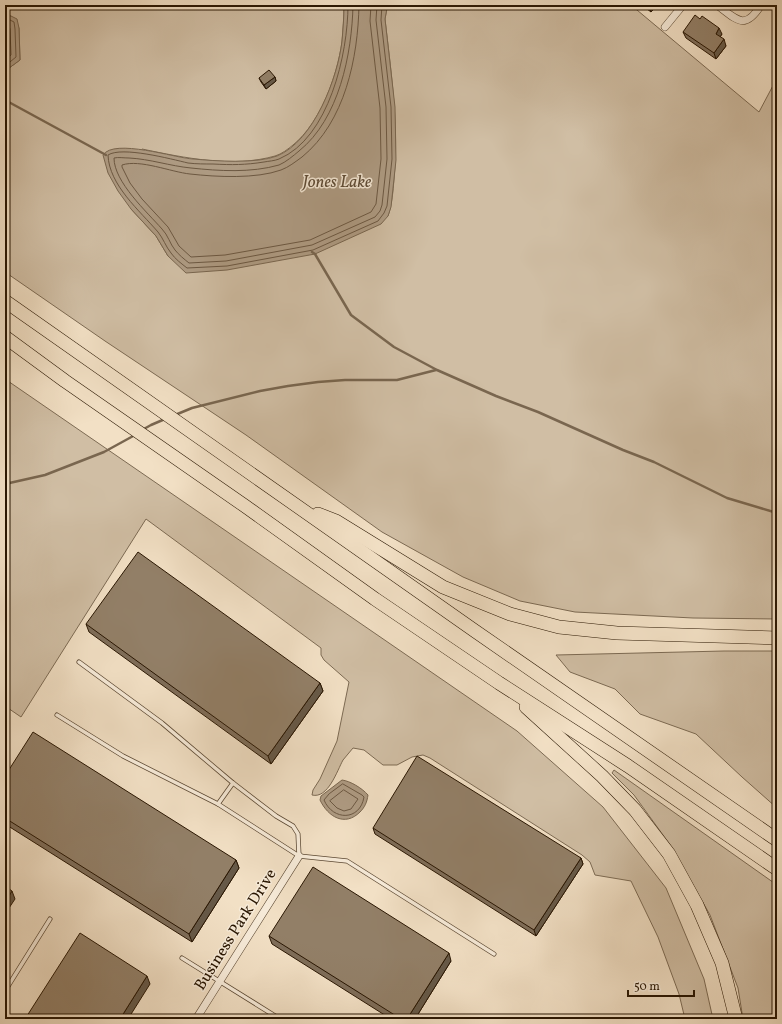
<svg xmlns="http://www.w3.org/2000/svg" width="782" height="1024" viewBox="0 0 782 1024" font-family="Vollkorn,serif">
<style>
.green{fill:#d0bea4;stroke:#7c6a53}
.water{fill:#ae9b83;stroke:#79664f}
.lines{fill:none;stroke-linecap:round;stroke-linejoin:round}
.shore{stroke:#6c5842;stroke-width:1}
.stream{stroke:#79664f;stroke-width:2.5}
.lane-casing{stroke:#5b4833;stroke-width:5}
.street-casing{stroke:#5b4833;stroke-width:8}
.highway-casing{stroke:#291602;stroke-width:14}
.lane{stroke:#f7ebd9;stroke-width:3.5}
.street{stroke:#f7ebd9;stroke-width:7}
.highway{stroke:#f2e0c5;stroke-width:13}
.wall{fill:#7e6d59;stroke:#291602}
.shaded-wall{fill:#665948;stroke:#291602}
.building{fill:#927f67;stroke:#291602}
.labels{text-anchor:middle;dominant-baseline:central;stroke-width:3;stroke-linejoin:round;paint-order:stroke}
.street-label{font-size:16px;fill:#291602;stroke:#f7ebd9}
.water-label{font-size:17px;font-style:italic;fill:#5e4b36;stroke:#f7ebd9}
</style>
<rect width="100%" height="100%" fill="#f2e0c5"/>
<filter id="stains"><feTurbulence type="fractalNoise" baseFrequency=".005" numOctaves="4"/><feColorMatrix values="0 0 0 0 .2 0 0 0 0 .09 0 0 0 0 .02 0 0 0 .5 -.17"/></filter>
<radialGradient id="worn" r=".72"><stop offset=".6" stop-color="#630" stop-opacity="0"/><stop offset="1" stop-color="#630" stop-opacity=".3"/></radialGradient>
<g class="green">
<path d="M5,5H344C344,17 343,30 342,42C337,76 321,122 293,145C288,149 282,154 275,156C233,168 185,158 142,149L131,209L156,236L168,256L388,216C392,204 393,192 394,179C399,126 391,72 385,19L387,8L386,5H631L759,112L777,78V619L693,618L575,612L520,601L463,577L382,532L246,435L105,341L5,272V71L20,60L19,28L11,16H5Z"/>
<path d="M5,379L517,731L603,807L666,888L704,979L713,1019H685L679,994L658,937L631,881L595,875L590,862L582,855L430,758L423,755L412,757L397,765H383L364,750L353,748C350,752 346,756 343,760C337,771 328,799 312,795L313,790L320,779L337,741L349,682L324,660L321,655V648L146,519L21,717L5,706Z"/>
<path d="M724,651H777V808L742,777L696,734L640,714L615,689L570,672L556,655Z"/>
<path d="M614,770L777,885V1019H743L738,988L710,915L671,846L634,795L612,773Z"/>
</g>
<g class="water">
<path d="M344,5H386L387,8L385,19L395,107L396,160L391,207L388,216L381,224L315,254L227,270L186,273L168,256L156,236L131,209L118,191L108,173L103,155C114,138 175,158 193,159C216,161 256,164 277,156C314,141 338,77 342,41C343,29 344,17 344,5Z"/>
<path d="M5,16H11L17,19L19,28L20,60L5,71Z"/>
<path d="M342,780C350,781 362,788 368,795C367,802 365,807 360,812C345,827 328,817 320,800L321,796Z"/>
</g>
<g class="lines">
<g class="shore">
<path d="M348,5C348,54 329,138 279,159C274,161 269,161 264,162C245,165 232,165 213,164C205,164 196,164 188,163C171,159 122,146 108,155C109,185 140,211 158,232C163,238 166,247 171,253C175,259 182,264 187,268L227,266L313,250L378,221L384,213L387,206L392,159L391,107L381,20L382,5"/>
<path d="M353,5C352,54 339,119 299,151C293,156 286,162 279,165C251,173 219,171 191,168C170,166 150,159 129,158C124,158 118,157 114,158C114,182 147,212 162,229C168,235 170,244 175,250C179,255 184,259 189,263L226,261L312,245L375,217L380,211L382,205L387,159L386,107L376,20L377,5"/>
<path d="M359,5C358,58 345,122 302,157C295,162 289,167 281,170C256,179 217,177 190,174C171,172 140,159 122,165V167L130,183L142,199L168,227L179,246L191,257L225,255L310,240L371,212L376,204L381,159L380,108L370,21L371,5"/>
<path d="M5,20H10L14,22L15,29L16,57L5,66"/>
<path d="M5,25L9,26L10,29L11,55L5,60"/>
<path d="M343,784L362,795L364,797C360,821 333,821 324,800L329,794Z"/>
<path d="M344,790L358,799L351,809L344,811L337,808L330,801Z"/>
</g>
<g class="stream">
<path d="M5,100L106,155"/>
<path d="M312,252L315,254L351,315L394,347L437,370L496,396L538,412L623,450L654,462L727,498L777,513"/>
<path d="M175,415L192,408L260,391L288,386L318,382L345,380H397L436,370"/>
<path d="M142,430L151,425L165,419"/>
<path d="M5,484L45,475L104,452L135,435"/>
</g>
<g class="lane-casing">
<g id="lane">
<path d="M79,662L162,723L233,783L276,816L293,826L298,834L299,856"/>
<path d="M57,715L123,756L218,804"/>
<path d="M233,783L218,804L299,856L347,861L494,954"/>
<path d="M182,958L280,1019"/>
<path d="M5,991L50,919"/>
</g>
</g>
<g class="street-casing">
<g id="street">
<path d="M717,5C737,20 745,31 761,5"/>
<path d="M665,27L683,5"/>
<path d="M196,1019L299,856"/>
</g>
</g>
<g class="highway-casing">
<g id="highway">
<path d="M5,301L475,631L777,840"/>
<path d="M5,337L65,381L245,506L375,599L499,683L628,766L777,869"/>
<path d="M318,514L336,521L443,587L510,614L559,627L617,633L777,638"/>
<path d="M526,707L602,776L635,810L669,854L697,905L722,963L736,1019"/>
</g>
</g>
<use href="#lane" class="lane"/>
<use href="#street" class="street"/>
<use href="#highway" class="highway"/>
</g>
<g class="wall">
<path d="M642,5H657L651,12Z"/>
<path d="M683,32L722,34L720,37L726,46L716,59L686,38Z"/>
<path d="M275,77L276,81L266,89L261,82L259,78Z"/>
<path d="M86,624L320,683L323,691L271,764L89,632Z"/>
<path d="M5,776L236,860L239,868L192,942L5,824Z"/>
<path d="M373,828L581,858L583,864L536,936L375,834Z"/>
<path d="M269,936L451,961L415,1019H391L272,944Z"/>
</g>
<g class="shaded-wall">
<path d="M648,5H657L651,12Z"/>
<path d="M719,28L722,34L718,40L716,34Z"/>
<path d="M724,39L726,46L716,59L714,53Z"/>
<path d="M275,77L276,81L266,89L264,85Z"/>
<path d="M320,683L323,691L271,764L268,756Z"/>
<path d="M581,858L583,864L536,936L534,930Z"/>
<path d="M236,860L239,868L192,942L189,934Z"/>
<path d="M12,891L15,899L5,914V902Z"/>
<path d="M449,953L451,961L415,1019H407Z"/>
<path d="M147,976L150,984L128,1019H120Z"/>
</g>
<g class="building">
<path d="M695,15L700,19L702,16L719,28L716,34L724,39L714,53L683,32Z"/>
<path d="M269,70L275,77L264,85L259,78Z"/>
<path d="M138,552L320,683L268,756L86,624Z"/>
<path d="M33,732L236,860L189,934L5,818V776Z"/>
<path d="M417,756L581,858L534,930L373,828Z"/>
<path d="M313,867L449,953L407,1019H401L269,936Z"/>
<path d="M5,886L12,891L5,902Z"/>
<path d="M80,933L147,976L120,1019H25Z"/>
</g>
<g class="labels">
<g class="street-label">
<text transform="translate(236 930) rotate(-58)">Business Park Drive</text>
</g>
<g class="water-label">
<text x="337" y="182">Jones Lake</text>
</g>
</g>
<rect width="782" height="1024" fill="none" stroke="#f2e0c5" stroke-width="20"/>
<rect x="6" y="6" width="770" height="1012" fill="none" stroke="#291602" stroke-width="2"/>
<rect x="10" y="10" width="762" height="1004" fill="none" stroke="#291602"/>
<path d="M628 990v6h66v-6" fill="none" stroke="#291602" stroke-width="2"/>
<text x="634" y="990" font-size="12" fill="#291602" stroke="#f7ebd9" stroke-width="3" paint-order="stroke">50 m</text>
<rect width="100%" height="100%" filter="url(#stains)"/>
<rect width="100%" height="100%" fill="url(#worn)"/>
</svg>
